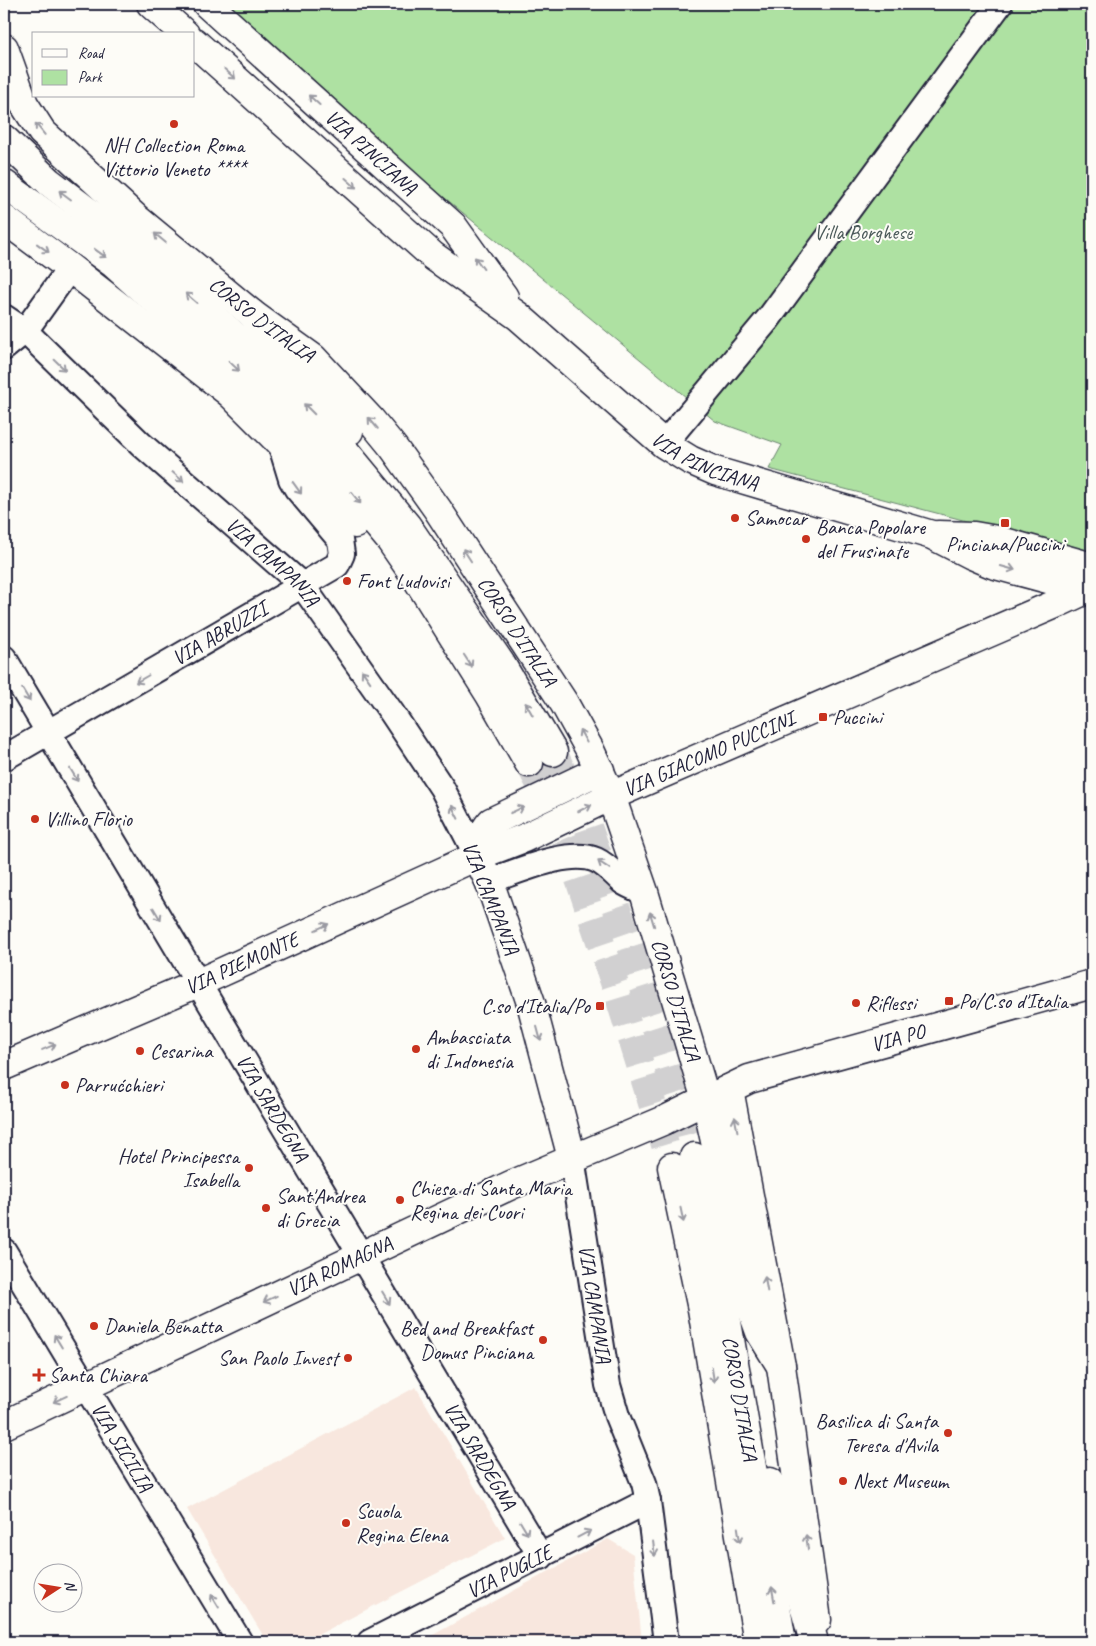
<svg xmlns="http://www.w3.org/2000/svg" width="1096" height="1646" viewBox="0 0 1096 1646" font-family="Caveat,sans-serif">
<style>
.built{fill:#f8e7de}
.green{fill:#aee1a2;stroke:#68826e}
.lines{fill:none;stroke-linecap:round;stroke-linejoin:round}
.primary-tunnel{stroke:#d1d0d1;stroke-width:28;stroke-dasharray:28 14;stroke-linecap:butt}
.street-casing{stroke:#22223b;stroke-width:28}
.secondary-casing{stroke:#22223b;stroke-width:31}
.primary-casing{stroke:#22223b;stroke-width:31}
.street{stroke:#fdfcf7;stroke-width:24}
.secondary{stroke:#fdfcf7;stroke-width:28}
.primary{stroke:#fdfcf7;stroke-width:28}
.oneway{stroke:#9a9aa2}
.poi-dot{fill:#c8321e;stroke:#fdfcf7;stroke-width:2}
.labels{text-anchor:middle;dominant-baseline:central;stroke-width:4;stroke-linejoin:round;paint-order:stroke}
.poi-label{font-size:21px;fill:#22223b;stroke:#fdfcf7;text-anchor:start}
.street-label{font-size:21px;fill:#22223b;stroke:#fdfcf7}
.park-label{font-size:21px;fill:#4c5b5a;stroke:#fdfcf7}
</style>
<rect width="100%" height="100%" fill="#fdfcf7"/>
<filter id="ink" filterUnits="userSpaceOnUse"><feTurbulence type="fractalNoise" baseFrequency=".02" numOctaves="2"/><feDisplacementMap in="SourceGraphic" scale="10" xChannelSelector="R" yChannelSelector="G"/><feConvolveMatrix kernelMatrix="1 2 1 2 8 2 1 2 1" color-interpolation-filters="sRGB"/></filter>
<g filter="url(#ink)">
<g class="built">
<path d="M416,1387L505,1538L304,1642H267L187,1509Z"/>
<path d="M608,1539L633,1554L642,1642H420Z"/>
</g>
<path class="green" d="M210,4H1092V554L769,469L782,445L715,421Z"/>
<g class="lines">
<g class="primary-tunnel">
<path d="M553,752L586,821L629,943L682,1111L694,1157"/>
<path d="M529,763L549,802L567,844L617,991L672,1167"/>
</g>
<g class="street-casing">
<g id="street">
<path id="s1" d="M4,317L25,331L141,444L302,585L392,713L442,788L477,856"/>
<path d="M4,348L25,331L70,268"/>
<path d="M664,444L769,318L1000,4"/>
<path id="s2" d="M4,658L541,1557"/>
<path id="s3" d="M4,758L337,565L342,554L340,540L297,489L291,479L280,443"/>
<path d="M489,881C517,872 569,848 596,860C607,865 614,874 623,882C629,886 637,889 644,892"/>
<path id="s4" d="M572,1158L608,1385L617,1416L644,1483L648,1501L666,1642"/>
<path id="s5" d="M4,1251L240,1642"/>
<path id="s6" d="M370,1642L648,1501"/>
</g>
</g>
<g class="secondary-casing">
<g id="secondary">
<path d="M151,4L185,34"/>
<path id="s7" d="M207,4L453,226L504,297"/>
<path id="s8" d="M194,42L433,256L518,316L664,444L690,460L715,471L932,535L971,555L992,564L1092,591"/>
<path id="s9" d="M4,48L24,104L42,132L137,219L252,314L313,358L370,419L393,447L438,510L564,703L590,750L611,796L644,892L706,1100L752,1310L760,1332L781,1366"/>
<path d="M4,219L70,268L231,394L280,443"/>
<path d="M938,535L974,536L997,540L1092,567"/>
<path d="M477,856L489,881L531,1003L572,1158"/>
<path d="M477,856C480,842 482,832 491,822L600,770"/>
<path id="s10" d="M4,1066L198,983L477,856L524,838L611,796L1058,603L1092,587"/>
<path d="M729,1089L781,1366L817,1620"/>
<path id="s11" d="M4,1425L511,1185L665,1120L749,1079L1092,984"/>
</g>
</g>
<g class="primary-casing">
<g id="primary">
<path d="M4,139L49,182L116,233L235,336L320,421L407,526L501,664L553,752"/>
<path d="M4,184L114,264L143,290L223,356L303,436L390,540L417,579L490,695L529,763"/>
<path d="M252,314L319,390L349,431"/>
<path d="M189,345L231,394"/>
<path d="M280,443L355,524"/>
<path id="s12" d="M694,1157L710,1223L782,1642"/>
<path d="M672,1167L702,1309L758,1642"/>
<path d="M770,1482L814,1642"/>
</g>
</g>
<use href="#street" class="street"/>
<use href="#secondary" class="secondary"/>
<use href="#primary" class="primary"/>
</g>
<defs><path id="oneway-shaft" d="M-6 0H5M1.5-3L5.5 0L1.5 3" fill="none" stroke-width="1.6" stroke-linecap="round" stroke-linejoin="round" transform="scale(1.25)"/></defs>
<g class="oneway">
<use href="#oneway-shaft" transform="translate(230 74) rotate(42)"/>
<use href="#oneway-shaft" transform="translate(314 100) rotate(-138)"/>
<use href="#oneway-shaft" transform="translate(40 129) rotate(-129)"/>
<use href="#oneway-shaft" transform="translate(351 183) rotate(42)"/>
<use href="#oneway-shaft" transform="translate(65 195) rotate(-143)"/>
<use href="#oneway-shaft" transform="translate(160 238) rotate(-140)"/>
<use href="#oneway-shaft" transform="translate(43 248) rotate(36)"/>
<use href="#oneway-shaft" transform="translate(100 253) rotate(36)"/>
<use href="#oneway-shaft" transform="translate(479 263) rotate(-126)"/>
<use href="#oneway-shaft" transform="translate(191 298) rotate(-139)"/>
<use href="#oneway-shaft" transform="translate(60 365) rotate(44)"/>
<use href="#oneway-shaft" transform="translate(234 366) rotate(43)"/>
<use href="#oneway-shaft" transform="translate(309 409) rotate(-135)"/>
<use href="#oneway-shaft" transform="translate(373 423) rotate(-130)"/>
<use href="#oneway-shaft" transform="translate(178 477) rotate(41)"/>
<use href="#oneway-shaft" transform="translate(297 488) rotate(54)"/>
<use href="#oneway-shaft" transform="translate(356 498) rotate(51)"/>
<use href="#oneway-shaft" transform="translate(467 555) rotate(-123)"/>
<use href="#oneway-shaft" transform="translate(1008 568) rotate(16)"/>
<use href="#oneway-shaft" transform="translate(468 661) rotate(57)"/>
<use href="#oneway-shaft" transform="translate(366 676) rotate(-125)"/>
<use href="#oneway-shaft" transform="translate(142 679) rotate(150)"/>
<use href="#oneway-shaft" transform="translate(26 695) rotate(59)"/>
<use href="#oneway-shaft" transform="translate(529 709) rotate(-120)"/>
<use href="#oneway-shaft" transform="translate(583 736) rotate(-119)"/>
<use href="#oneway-shaft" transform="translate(74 775) rotate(59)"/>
<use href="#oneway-shaft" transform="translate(585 808) rotate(-26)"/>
<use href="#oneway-shaft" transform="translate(517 810) rotate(-25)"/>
<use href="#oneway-shaft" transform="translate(455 812) rotate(-117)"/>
<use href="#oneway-shaft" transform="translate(604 865) rotate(-146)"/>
<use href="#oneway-shaft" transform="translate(157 914) rotate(59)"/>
<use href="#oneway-shaft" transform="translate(652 919) rotate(-107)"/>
<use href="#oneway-shaft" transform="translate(322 927) rotate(-25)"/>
<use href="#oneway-shaft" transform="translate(539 1034) rotate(75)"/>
<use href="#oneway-shaft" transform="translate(49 1047) rotate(-23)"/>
<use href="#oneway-shaft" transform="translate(736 1124) rotate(-101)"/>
<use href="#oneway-shaft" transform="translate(682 1215) rotate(78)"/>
<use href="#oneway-shaft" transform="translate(766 1284) rotate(-100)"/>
<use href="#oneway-shaft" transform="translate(386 1298) rotate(59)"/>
<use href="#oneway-shaft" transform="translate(270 1299) rotate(155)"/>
<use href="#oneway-shaft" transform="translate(58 1341) rotate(-121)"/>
<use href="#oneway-shaft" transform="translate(713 1375) rotate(81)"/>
<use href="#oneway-shaft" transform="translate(60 1399) rotate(155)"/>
<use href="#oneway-shaft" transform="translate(524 1528) rotate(59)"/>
<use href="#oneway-shaft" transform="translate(584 1534) rotate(-28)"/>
<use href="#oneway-shaft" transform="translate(739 1535) rotate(81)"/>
<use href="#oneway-shaft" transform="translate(807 1542) rotate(-98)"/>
<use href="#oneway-shaft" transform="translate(654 1549) rotate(83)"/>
<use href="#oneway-shaft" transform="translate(773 1594) rotate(-100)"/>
<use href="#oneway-shaft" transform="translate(215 1601) rotate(-121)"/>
</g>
</g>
<g class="poi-dot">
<circle cx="174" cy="124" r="5"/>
<circle cx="735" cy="518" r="5"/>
<rect x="1000" y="518" width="10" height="10" rx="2.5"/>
<circle cx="806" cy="539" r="5"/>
<circle cx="347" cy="581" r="5"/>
<rect x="818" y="712" width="10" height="10" rx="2.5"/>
<circle cx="35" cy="819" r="5"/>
<rect x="944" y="996" width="10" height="10" rx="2.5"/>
<circle cx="856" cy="1003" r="5"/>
<rect x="595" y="1001" width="10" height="10" rx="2.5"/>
<circle cx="416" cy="1049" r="5"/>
<circle cx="140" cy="1051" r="5"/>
<circle cx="65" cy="1085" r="5"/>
<circle cx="249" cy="1168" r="5"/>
<circle cx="400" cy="1200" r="5"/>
<circle cx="266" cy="1208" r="5"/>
<circle cx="94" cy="1326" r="5"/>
<circle cx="543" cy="1340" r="5"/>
<circle cx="348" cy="1358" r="5"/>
<path d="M36.5 1367.5h5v5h5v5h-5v5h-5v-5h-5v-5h5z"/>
<circle cx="948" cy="1433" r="5"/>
<circle cx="843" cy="1481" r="5"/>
<circle cx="346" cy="1523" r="5"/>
</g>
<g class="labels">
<g class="poi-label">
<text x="174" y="145" text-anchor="middle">NH Collection Roma<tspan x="174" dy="24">Vittorio Veneto ****</tspan></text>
<text x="745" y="518">Samocar</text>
<text x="816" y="527">Banca Popolare<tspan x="816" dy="24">del Frusinate</tspan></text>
<text x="1005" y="544" text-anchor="middle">Pinciana/Puccini</text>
<text x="357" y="581">Font Ludovisi</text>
<text x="833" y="717">Puccini</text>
<text x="45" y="819">Villino Florio</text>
<text x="959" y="1001">Po/C.so d'Italia</text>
<text x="866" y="1003">Riflessi</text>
<text x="590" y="1006" text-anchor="end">C.so d'Italia/Po</text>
<text x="426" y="1037">Ambasciata<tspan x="426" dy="24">di Indonesia</tspan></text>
<text x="150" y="1051">Cesarina</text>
<text x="75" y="1085">Parrućchieri</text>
<text x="239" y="1156" text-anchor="end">Hotel Principessa<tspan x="239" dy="24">Isabella</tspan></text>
<text x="410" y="1188">Chiesa di Santa Maria<tspan x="410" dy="24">Regina dei Cuori</tspan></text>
<text x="276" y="1196">Sant'Andrea<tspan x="276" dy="24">di Grecia</tspan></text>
<text x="104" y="1326">Daniela Benatta</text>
<text x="533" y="1328" text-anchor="end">Bed and Breakfast<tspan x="533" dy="24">Domus Pinciana</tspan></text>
<text x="338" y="1358" text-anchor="end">San Paolo Invest</text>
<text x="49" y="1375">Santa Chiara</text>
<text x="938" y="1421" text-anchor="end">Basilica di Santa<tspan x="938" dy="24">Teresa d'Avila</tspan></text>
<text x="853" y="1481">Next Museum</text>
<text x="356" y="1511">Scuola<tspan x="356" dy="24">Regina Elena</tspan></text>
</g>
<g class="street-label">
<text stroke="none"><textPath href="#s7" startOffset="221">VIA PINCIANA</textPath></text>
<text stroke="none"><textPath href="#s9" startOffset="382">CORSO D'ITALIA</textPath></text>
<text stroke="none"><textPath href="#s8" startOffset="664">VIA PINCIANA</textPath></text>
<text stroke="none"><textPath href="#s1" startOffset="364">VIA CAMPANIA</textPath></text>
<text stroke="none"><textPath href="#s9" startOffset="788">CORSO D'ITALIA</textPath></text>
<text stroke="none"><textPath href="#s3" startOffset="249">VIA ABRUZZI</textPath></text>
<text stroke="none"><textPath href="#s10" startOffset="771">VIA GIACOMO PUCCINI</textPath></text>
<text transform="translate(491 898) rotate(68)">VIA CAMPANIA</text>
<text stroke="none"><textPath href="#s10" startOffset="259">VIA PIEMONTE</textPath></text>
<text stroke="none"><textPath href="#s9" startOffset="1192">CORSO D'ITALIA</textPath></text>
<text stroke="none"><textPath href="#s11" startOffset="976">VIA PO</textPath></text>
<text stroke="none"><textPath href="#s2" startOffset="524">VIA SARDEGNA</textPath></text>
<text stroke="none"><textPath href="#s11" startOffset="371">VIA ROMAGNA</textPath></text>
<text stroke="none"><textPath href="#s4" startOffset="148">VIA CAMPANIA</textPath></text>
<text stroke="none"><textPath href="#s12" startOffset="246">CORSO D'ITALIA</textPath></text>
<text stroke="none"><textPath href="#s5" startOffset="229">VIA SICILIA</textPath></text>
<text stroke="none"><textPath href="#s2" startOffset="929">VIA SARDEGNA</textPath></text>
<text stroke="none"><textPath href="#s6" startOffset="156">VIA PUGLIE</textPath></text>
</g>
<g class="park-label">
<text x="863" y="232">Villa Borghese</text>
</g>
</g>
<rect width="1096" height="1646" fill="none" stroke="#fdfcf7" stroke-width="20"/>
<rect x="10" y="10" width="1076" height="1626" fill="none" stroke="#22223b" stroke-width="2" filter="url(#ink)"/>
<rect x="32" y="32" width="162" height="65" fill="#fdfcf7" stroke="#a5a5ac"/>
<rect x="42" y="49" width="25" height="8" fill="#fdfcf7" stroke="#a5a5ac"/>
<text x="78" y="58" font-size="15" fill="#22223b">Road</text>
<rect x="42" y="70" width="25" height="15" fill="#aee1a2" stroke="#a5a5ac"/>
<text x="78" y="82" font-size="15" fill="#22223b">Park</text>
<g transform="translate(58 1588) rotate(78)"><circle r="24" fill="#fdfcf7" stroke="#a5a5ac"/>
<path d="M0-4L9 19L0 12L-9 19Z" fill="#c8321e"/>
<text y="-8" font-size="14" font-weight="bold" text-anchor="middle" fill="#22223b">N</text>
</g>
</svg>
